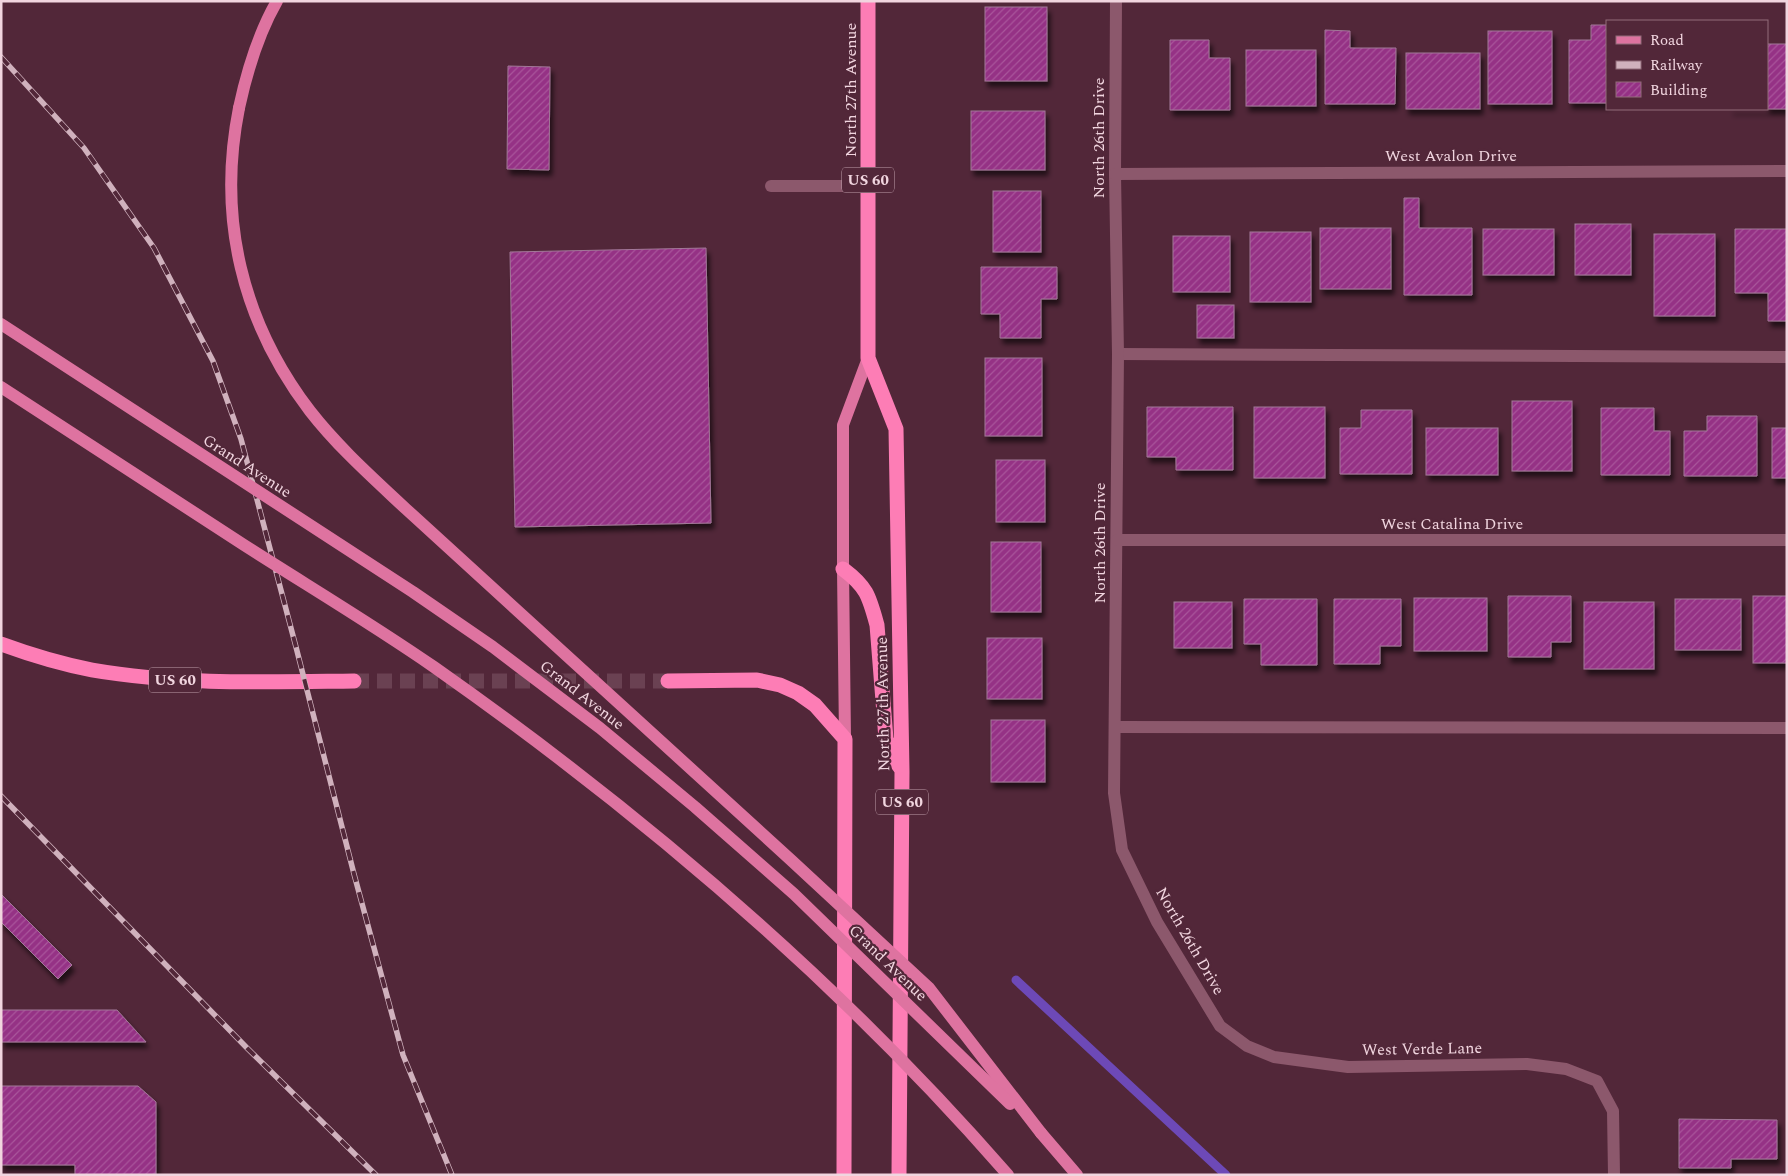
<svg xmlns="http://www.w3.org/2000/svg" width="1788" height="1176" viewBox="0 0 1788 1176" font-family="Spectral,serif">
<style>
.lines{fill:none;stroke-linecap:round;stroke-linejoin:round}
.stream{stroke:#6d49b7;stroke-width:9}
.building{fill:url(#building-hatch);stroke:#a27898;filter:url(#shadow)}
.highway-tunnel{stroke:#6a4152;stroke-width:15;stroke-dasharray:15 8;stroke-linecap:butt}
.lane{stroke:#8c586c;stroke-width:12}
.street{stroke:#8c586c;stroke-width:12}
.primary{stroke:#de73a0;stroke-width:12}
.highway{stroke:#fd7db5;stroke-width:15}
.rail-casing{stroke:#d0b1bd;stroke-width:5.5}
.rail{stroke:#522739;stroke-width:4;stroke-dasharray:11;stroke-linecap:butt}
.primary-bridge{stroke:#de73a0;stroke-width:12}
.labels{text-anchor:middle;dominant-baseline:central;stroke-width:4.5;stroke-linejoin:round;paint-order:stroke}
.shield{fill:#522739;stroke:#c1a1ad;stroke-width:1}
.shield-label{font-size:15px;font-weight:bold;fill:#f1d5df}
.street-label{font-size:16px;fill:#f1d5df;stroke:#522739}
</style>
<defs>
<pattern id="building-hatch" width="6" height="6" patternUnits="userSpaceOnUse" patternTransform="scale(1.25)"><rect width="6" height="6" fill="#953085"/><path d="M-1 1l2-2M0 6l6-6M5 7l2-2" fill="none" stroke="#a9579b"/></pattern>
<filter id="shadow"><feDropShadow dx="3" dy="5.5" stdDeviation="2.5" flood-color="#0009"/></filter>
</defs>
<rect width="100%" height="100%" fill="#522739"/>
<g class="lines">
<path class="stream" d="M1016,980L1226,1175"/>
</g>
<g class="building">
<rect x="985" y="7" width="62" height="74"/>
<path d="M1591,25H1607V103H1569V40H1591Z"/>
<path d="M1325,30L1350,31V48H1396L1395,104H1325Z"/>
<rect x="1488" y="31" width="64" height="73"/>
<path d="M1170,40H1209V58H1230V110H1170Z"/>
<path d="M1767,44H1787V109H1730H1767Z"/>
<rect x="1246" y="50" width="70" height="56"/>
<rect x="1406" y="53" width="74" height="56"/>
<path d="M508,66L550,67L549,170L507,169Z"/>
<rect x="971" y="111" width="74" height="59"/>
<rect x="993" y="191" width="48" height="61"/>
<path d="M1404,198H1419V228H1472V295H1404Z"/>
<rect x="1575" y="224" width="56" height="51"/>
<rect x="1320" y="228" width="71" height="61"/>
<rect x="1483" y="229" width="71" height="46"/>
<path d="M1735,229H1787V321H1768V293H1735Z"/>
<rect x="1250" y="232" width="61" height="70"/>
<rect x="1654" y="234" width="61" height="82"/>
<rect x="1173" y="236" width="57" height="56"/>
<path d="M706,248L711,523L515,527L510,252Z"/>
<path d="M981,267H1057V299H1041V338H1000V314H981Z"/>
<rect x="1197" y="305" width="37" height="33"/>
<rect x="985" y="358" width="57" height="78"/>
<rect x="1512" y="401" width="60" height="70"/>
<path d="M1147,407H1233V470H1176V457H1147Z"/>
<rect x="1254" y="407" width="71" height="71"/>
<path d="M1601,408H1654V431H1670V475H1601Z"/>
<path d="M1361,410H1412V474H1340V428H1361Z"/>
<path d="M1707,416H1757V476H1684V431H1707Z"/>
<rect x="1426" y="428" width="72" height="47"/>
<rect x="1772" y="428" width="15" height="50"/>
<rect x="996" y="460" width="49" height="62"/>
<rect x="991" y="542" width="50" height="70"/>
<path d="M1508,596H1571V642H1551V657H1508Z"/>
<rect x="1753" y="596" width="34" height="67"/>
<rect x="1414" y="598" width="73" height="53"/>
<path d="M1244,599H1317V665H1261V644H1244Z"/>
<path d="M1334,599H1401V646H1380V664H1334Z"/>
<rect x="1675" y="599" width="66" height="51"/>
<rect x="1174" y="602" width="58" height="46"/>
<rect x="1584" y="602" width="70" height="67"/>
<rect x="987" y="638" width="55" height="61"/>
<rect x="991" y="720" width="54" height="62"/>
<path d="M1,894L72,965L58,979L1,922Z"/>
<path d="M1,1010H117L146,1042H1Z"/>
<path d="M1,1086H138L156,1102V1175H75V1165H1Z"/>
<path d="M1679,1119L1777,1120V1159H1731V1168H1679Z"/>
</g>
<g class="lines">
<path class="highway-tunnel" d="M354,681H668"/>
<g class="lane">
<path d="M771,186H868"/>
<path d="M1118,354L1787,357"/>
<path d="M1115,727L1787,728"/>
</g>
<g class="street">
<path d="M1116,1L1115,174L1118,354L1114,793L1122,850L1157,922L1220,1026L1247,1046L1274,1057L1348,1067L1527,1064L1566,1069L1597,1081L1613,1111L1614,1175"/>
<path d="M1115,174L1787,171"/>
<path d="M1117,540H1787"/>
</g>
<g class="primary">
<path d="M239,108C247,71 258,34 277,1"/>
<path d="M845,739L843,569V425L868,358"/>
<path d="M1041,1133L1077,1175"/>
</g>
<g class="highway">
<path d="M868,1V358L896,429L902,772L899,1175"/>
<path d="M843,569C867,587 869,596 877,625L886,739L899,766"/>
<path d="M1,644C31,655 61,664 92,670C179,685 266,682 354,681"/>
<path d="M668,681L757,680L780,685L798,693L815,705L845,739L844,1175"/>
</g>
<g class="rail-casing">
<g id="rail">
<path d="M1,57L84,148L154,248L213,361L241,439L296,647L354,874L403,1055L452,1175"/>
<path d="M1,796L247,1048L376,1175"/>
</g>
</g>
<use href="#rail" class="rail"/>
<g class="primary-bridge">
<path d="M239,108C217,218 242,322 310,411C338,447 373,478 406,509L792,861L929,988L1041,1133"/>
<path d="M1,324L413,592L493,647L600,728L695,807L794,894L1010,1104"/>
<path d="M1,387C82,439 163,493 244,545C308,586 372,624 434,667C643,814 840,982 1008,1175"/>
</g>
</g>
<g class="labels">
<g class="shield">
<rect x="842" y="167.5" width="52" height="25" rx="4"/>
<rect x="149" y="667.5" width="52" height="25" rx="4"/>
<rect x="876" y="789.5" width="52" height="25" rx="4"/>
</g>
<g class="shield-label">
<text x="868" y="180">US 60</text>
<text x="175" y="680">US 60</text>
<text x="902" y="802">US 60</text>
</g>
<g class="street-label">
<text transform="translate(851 90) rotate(-90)">North 27th Avenue</text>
<text transform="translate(1099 138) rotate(-90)">North 26th Drive</text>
<text x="1451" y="156">West Avalon Drive</text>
<text transform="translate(247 466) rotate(33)">Grand Avenue</text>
<text x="1452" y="524">West Catalina Drive</text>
<text transform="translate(1100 543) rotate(-90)">North 26th Drive</text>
<text transform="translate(582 695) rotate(38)">Grand Avenue</text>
<text transform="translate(883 704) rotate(-91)">North 27th Avenue</text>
<text transform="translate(1190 941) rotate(60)">North 26th Drive</text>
<text transform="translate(888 963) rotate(44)">Grand Avenue</text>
<text transform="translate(1422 1049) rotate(-1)">West Verde Lane</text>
</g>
</g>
<rect width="1788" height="1176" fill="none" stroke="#f1d5df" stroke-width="5"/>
<rect x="1606" y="20" width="162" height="90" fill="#522739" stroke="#926d7b"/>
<rect x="1616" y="36" width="25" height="8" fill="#de73a0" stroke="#926d7b"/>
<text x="1650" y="45" font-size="15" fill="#f1d5df">Road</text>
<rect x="1616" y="61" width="25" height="8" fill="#d0b1bd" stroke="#926d7b"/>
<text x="1650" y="70" font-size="15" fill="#f1d5df">Railway</text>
<rect x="1616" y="82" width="25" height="15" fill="url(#building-hatch)" stroke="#926d7b"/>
<text x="1650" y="95" font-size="15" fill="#f1d5df">Building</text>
</svg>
